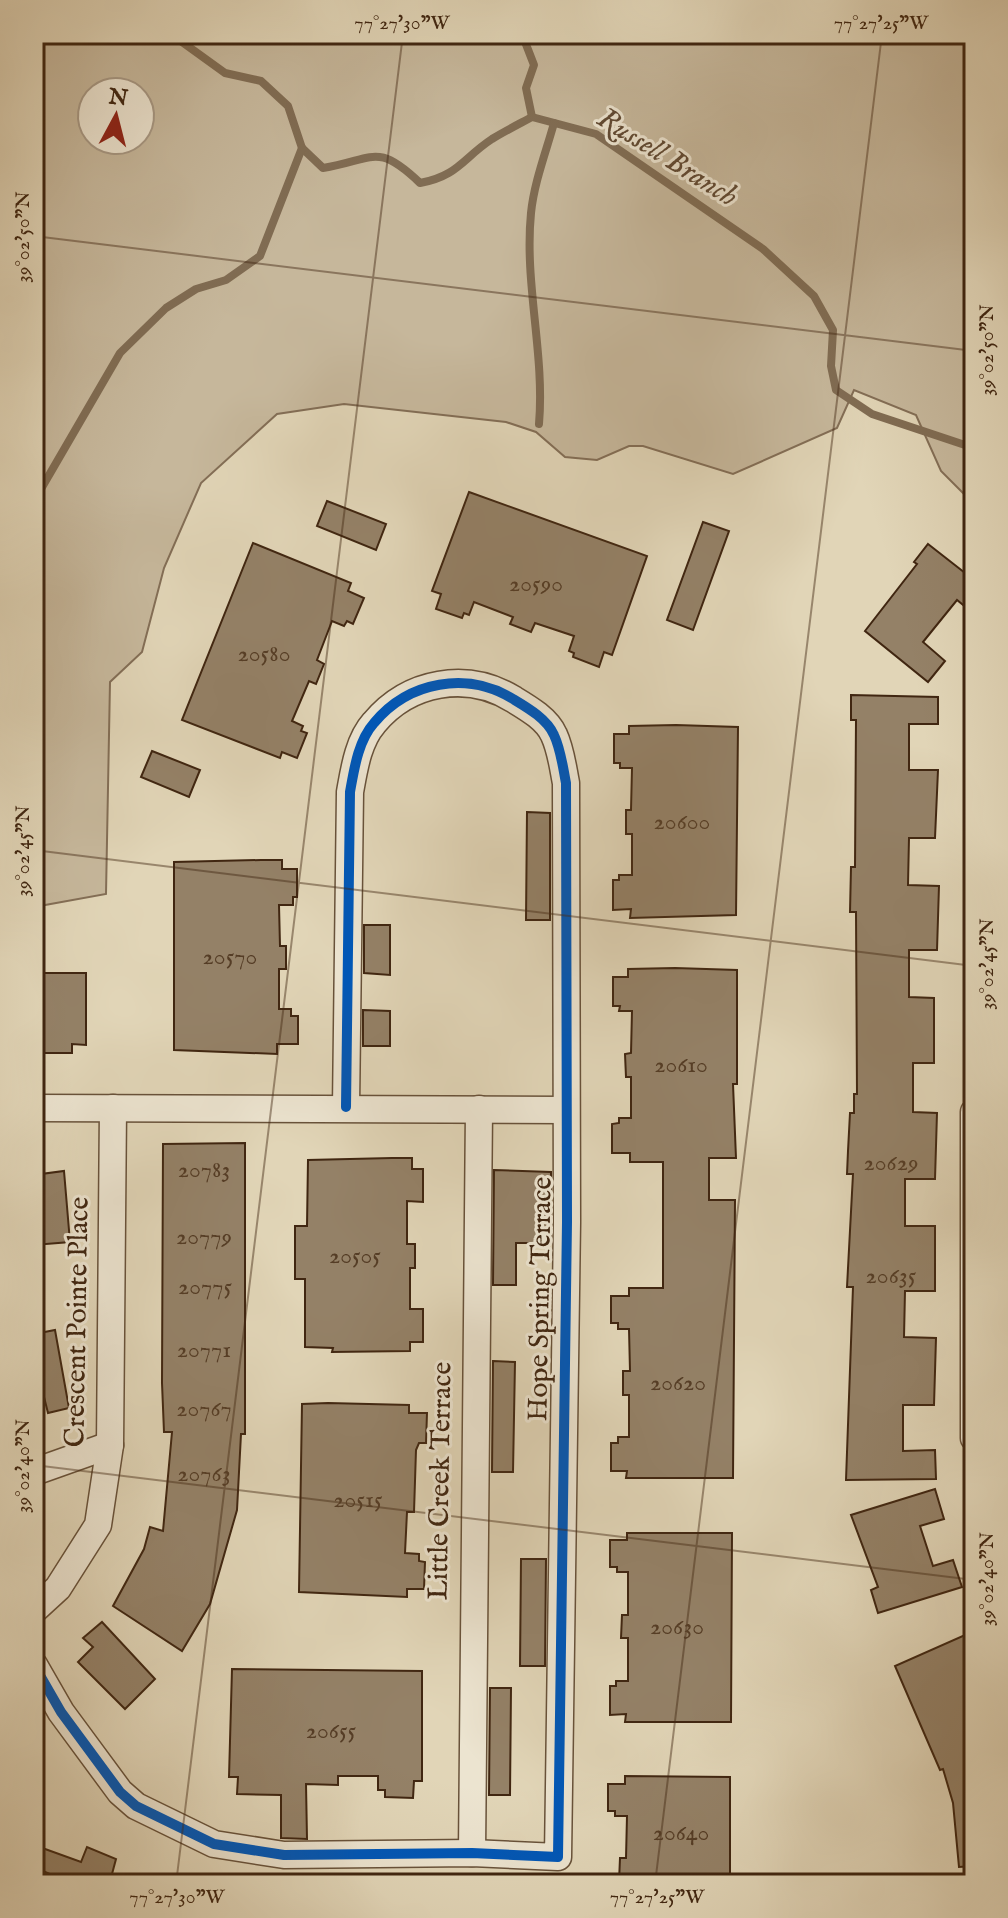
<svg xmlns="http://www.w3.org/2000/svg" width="1008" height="1918" viewBox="0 0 1008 1918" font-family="'IM FELL English',serif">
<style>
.green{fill:#c6b79b;stroke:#836e56;stroke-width:2;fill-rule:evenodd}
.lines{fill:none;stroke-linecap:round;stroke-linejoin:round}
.stream{stroke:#806c53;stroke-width:8}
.building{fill:#948167;stroke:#402611;stroke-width:2}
.minor-casing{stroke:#68523a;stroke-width:29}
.minor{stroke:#ece4d0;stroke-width:26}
.cycleway-casing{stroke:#ece4d0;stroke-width:15}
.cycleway{stroke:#0057b8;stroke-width:10}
.ticks{fill:none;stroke:#402611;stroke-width:2;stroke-opacity:0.45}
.labels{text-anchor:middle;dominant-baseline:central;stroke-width:6;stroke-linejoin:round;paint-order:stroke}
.number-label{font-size:24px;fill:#553d26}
.street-label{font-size:28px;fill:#402611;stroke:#ece4d0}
.water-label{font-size:30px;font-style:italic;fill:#604932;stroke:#ece4d0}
.neatline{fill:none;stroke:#402611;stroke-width:3}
.ticks-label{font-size:20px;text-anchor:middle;fill:#402611}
</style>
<rect width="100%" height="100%" fill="#e1d5b7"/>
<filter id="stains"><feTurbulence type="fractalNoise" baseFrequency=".0025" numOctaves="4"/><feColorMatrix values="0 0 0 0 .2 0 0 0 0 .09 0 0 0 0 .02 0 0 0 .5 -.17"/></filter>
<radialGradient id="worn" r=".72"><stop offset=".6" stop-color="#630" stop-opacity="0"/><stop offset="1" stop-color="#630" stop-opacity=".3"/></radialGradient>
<path class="green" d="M34,34H974V504L941,471L916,415L854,390L837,428L733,474L643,446H629L597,460L565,457L536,432L506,422L344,404L277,414L201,483L164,568L142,652L110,682L106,894L34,907ZM92,92H140V140H92Z"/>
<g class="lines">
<g class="stream">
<path d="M171,34L225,73L261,81L288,106L302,148L323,168C374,160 376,141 420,183C458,176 463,158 492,139C505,131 519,124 532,117L596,134L763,249L814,296L833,330L831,366L836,390L872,414L974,448"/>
<path d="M522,34L534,65L526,88L532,117"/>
<path d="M539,424C545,354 524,283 531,213C534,183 546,152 554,123"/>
<path d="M34,501L120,353L166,308L196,289L226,280L260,256L302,148"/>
</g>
</g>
<g class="building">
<path d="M469,492L647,556L612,655L604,652L599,667L573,657L574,653L569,651L574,636L535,623L531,632L510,624L513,617L474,602L469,615L464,613L462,618L436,609L441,594L432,591Z"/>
<path d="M327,501L386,524L376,550L317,526Z"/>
<path d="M703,522L729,531L693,630L667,620Z"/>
<path d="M253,543L351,583L348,591L364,598L353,624L347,621L344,626L332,621L317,660L324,664L316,684L309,681L292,721L303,726L301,731L307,733L297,758L282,752L280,758L182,720Z"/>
<path d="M928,544L974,580V614L957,600L923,642L945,661L928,682L865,631L917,564L914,562Z"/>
<path d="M851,695L938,697V724H909V770H938L935,838H909L908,885L939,886L937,950H909V997L934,998V1063H913V1112L937,1113L935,1179H905V1226H935V1291H905L904,1337L936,1338L934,1405H903V1451L935,1450L936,1479L846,1480L853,1287H847L853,1174H847L848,1151L850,1113H854V1094H857L856,912H850L851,867H855L856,720H851Z"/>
<path d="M676,725L738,727L736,915L630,918L631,909L613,910V880H619V875H632V834H626V810H631L632,768H620V763H614V734H629V726Z"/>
<path d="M152,751L200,770L189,797L141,777Z"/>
<path d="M527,812L550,813V920H526Z"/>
<path d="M261,860H282V869H297V897H293V905H279L280,946H286V969H279V1009H291V1016H298V1044H277V1054L174,1050V862Z"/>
<path d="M364,925H390V975L364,973Z"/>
<path d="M675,968L737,970V1084H733L736,1158H709V1200H735L733,1478H626L627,1471H611V1443H618V1437H629V1395H623V1371H630L629,1329H618V1323H611V1296H629V1288H663V1162H630V1153H612V1124L619,1123V1118H631V1077H626L625,1054L631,1053L632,1011H619L620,1006H613V977H628V969Z"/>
<path d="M41,973H86V1045L72,1044V1053H42Z"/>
<path d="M363,1010L390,1011V1046H363Z"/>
<path d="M245,1143V1434H241L237,1510L210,1604L182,1651L113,1606L144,1549L150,1527L163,1531L172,1432H164L162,1383L163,1144Z"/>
<path d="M392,1158H412V1169H423V1202L407,1201V1244H415V1268H410V1309H423V1342H410V1351L332,1352L333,1348L305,1347V1279H295V1226H307L308,1160Z"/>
<path d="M494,1170L551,1172V1243H516V1285H493Z"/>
<path d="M64,1171L70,1242L34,1245V1175Z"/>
<path d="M55,1330L69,1408L48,1413L44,1397L34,1400V1334Z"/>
<path d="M493,1361L515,1362L513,1472H492Z"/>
<path d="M328,1403L409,1405V1413H427L426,1443H419L416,1450L414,1512H407L405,1553L419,1554V1561L425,1562L424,1589H407V1597L299,1592L302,1404Z"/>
<path d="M935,1489L944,1519L920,1526L933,1566L953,1560L962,1587L878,1613L871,1590L878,1587L851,1515Z"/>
<path d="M627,1533H732L731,1722H625L626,1714L610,1715V1686H616V1681H628V1638H621L622,1615H628V1572H617V1567H610V1540H627Z"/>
<path d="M521,1559H546L545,1666H520Z"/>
<path d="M102,1622L155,1679L125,1709L78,1662L93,1647L83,1638Z"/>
<path d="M974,1631V1866L959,1867L953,1803L943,1769L940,1770L895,1666Z"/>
<path d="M232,1669L422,1671V1781H414L413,1798L385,1797V1790H378V1776H338V1785L306,1784L307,1839L281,1838V1795L237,1794L238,1777H229Z"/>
<path d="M490,1688H511L510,1795H489Z"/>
<path d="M625,1776L730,1777V1884L619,1882L620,1858H626L627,1816H615V1811H608V1784H625Z"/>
<path d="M34,1845L81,1862L87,1847L116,1859L112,1874L132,1884H72L34,1867Z"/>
</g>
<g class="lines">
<g class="minor-casing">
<g id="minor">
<path d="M34,1108L566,1110"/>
<path d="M974,1112V1438"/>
<path d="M34,1472L110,1445"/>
<path d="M34,1610L58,1588L98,1525L110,1445L113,1108"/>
<path d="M34,1665L61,1712L120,1792L136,1806L214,1844L284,1855L472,1853L558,1857L567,1222L566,783C563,768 561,750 554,735C547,719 528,708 513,699C467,671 409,681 374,723C358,741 354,770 350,792L346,1107"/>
<path d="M472,1853L479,1109"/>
</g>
</g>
<use href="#minor" class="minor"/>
<g class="cycleway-casing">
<path id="cycleway" d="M34,1665L61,1712L120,1792L136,1806L214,1844L284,1855L472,1853L558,1857L567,1222L566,783C563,768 561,750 554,735C547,719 528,708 513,699C467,671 409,681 374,723C358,741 354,770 350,792L346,1107"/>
</g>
<use href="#cycleway" class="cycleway"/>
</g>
<path class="ticks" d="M34,236L974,351M34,850L974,966M34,1465L974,1580M176,1884L403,34M655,1884L882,34"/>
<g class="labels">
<g class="number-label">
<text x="536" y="584">20590</text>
<text x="264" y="654">20580</text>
<text x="682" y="822">20600</text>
<text x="230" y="957">20570</text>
<text x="681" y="1065">20610</text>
<text x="891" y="1163">20629</text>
<text x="204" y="1170">20783</text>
<text x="204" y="1237">20779</text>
<text x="355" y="1256">20505</text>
<text x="891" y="1276">20635</text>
<text x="205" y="1287">20775</text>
<text x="204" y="1350">20771</text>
<text x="678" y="1383">20620</text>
<text x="204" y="1409">20767</text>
<text x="204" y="1474">20763</text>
<text x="358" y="1500">20515</text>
<text x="677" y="1627">20630</text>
<text x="331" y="1731">20655</text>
<text x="681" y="1833">20640</text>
</g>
<g class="street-label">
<text transform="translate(541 1299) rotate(-89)">Hope Spring Terrace</text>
<text transform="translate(78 1322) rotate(-89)">Crescent Pointe Place</text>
<text transform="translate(441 1481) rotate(-89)">Little Creek Terrace</text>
</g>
<g class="water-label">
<text transform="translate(667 158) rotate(32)">Russell Branch</text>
</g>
</g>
<rect width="1008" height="1918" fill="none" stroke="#e1d5b7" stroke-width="88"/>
<g transform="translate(116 116) rotate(7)"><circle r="38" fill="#ece4d0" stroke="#a79884" stroke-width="2"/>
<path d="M0-6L14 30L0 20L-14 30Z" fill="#8f2418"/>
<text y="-12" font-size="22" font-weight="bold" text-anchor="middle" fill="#402611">N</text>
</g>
<rect x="44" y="44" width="920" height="1830" class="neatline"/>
<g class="ticks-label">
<text x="402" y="29">77°27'30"W</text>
<text x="881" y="29">77°27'25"W</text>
<text transform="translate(22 237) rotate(-90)" y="7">39°02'50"N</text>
<text transform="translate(986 350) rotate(-90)" y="7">39°02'50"N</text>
<text transform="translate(22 851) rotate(-90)" y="7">39°02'45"N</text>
<text transform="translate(986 964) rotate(-90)" y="7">39°02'45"N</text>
<text transform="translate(22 1466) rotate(-90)" y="7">39°02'40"N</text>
<text transform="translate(986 1579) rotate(-90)" y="7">39°02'40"N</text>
<text x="177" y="1903">77°27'30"W</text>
<text x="657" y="1903">77°27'25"W</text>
</g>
<rect width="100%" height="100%" filter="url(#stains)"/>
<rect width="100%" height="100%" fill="url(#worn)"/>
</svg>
